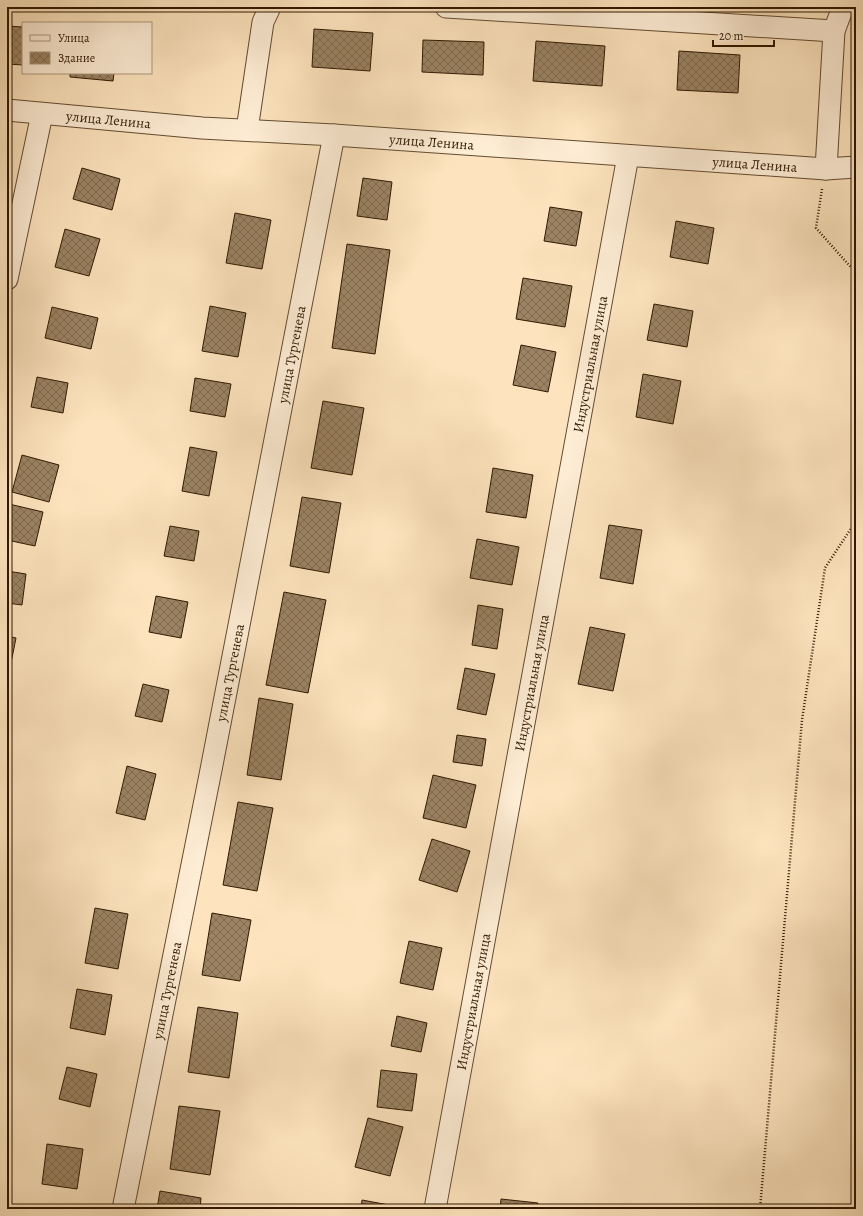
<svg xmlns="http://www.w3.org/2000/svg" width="863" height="1216" viewBox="0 0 863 1216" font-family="Alegreya,serif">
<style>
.building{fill:url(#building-cross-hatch);stroke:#301900}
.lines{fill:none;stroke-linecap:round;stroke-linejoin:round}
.minor-casing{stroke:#634c30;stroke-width:23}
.path{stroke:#301900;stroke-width:2.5;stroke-dasharray:1 2;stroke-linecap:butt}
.minor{stroke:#feedd5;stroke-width:21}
.labels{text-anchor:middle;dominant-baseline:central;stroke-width:3.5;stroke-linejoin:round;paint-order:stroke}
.street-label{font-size:14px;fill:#301900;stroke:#feedd5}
</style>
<defs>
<pattern id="building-cross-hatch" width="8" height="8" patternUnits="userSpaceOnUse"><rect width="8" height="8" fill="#9b8363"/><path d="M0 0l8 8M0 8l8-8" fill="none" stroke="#7f6a4f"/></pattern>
</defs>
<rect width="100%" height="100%" fill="#fde4be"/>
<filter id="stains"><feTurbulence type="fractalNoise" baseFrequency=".005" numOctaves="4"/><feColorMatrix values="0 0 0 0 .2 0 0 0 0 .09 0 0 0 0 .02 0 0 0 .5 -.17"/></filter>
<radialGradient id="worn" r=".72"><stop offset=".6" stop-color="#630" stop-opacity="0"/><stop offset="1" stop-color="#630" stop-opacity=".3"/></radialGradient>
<g class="building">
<path d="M7,26L23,27V65L7,64Z"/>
<path d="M314,29L373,33L370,71L312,67Z"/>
<path d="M423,40L484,42L483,75L422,72Z"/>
<path d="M536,41L605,46L602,86L533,81Z"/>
<path d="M679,51L740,55L738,93L677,90Z"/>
<path d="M70,73H114L113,81L70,77Z"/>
<path d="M82,168L120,179L112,210L73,199Z"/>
<path d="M363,178L392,182L387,220L357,216Z"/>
<path d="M550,207L582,212L576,246L544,241Z"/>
<path d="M235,213L271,220L262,269L226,263Z"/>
<path d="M676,221L714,228L708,264L670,257Z"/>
<path d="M65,229L100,239L89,276L55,267Z"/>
<path d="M347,244L390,250L375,354L332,348Z"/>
<path d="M523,278L572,286L565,327L516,319Z"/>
<path d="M654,304L693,311L687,347L647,340Z"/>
<path d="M210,306L246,313L238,357L202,351Z"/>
<path d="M52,307L98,318L91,349L45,338Z"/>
<path d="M521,345L556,352L548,392L513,385Z"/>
<path d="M643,374L681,381L673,424L636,417Z"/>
<path d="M37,377L68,383L63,413L31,407Z"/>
<path d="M195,378L231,384L225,417L190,411Z"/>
<path d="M323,401L364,408L352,475L311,468Z"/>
<path d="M190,447L217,452L209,496L182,491Z"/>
<path d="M22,455L59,465L49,502L12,492Z"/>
<path d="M493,468L533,475L526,518L486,512Z"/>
<path d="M302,497L341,503L329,573L290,566Z"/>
<path d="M9,504L43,512L35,546L7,540V511Z"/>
<path d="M609,525L642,530L633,584L600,578Z"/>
<path d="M170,526L199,531L194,561L164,556Z"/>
<path d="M477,539L519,547L512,585L470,578Z"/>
<path d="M7,571L26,574L22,605L7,603Z"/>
<path d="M284,592L326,600L308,693L266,685Z"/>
<path d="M156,596L188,602L181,638L149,632Z"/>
<path d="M478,605L503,609L497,649L472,645Z"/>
<path d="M590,627L625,634L613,691L578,684Z"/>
<path d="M7,636L16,638L10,668L7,667Z"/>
<path d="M465,668L495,674L486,715L457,709Z"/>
<path d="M143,684L169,690L162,722L135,716Z"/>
<path d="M259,698L293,704L281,780L247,775Z"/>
<path d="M457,735L486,739L482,766L453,762Z"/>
<path d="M127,766L156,774L145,820L116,813Z"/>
<path d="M433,775L476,785L466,828L423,818Z"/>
<path d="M238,802L273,808L257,891L223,885Z"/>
<path d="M432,839L470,851L457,892L419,880Z"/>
<path d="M95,908L128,914L118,969L85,963Z"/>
<path d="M212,913L251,920L240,981L202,975Z"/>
<path d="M409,941L442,948L433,990L400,983Z"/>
<path d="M77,989L112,995L105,1035L70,1028Z"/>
<path d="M198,1007L238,1013L229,1078L188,1072Z"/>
<path d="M397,1016L427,1023L421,1052L391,1046Z"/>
<path d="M67,1067L97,1074L90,1107L59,1099Z"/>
<path d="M381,1070L417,1074L412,1111L377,1107Z"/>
<path d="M179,1106L220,1111L210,1175L170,1169Z"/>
<path d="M368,1118L403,1127L390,1176L355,1167Z"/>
<path d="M47,1144L83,1149L77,1189L42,1184Z"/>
<path d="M160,1191L201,1198L200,1209H157Z"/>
<path d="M501,1199L538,1203L537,1209H500Z"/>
<path d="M362,1200L389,1205L388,1209H361Z"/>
</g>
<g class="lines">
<g class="minor-casing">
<g id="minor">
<path d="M446,7L834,31"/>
<path id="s1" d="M7,110L202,128L334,135L826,169L856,167"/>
<path d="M247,130L263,22L270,7"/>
<path d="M826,169L834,31L843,7"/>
<path d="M7,279L42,114"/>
<path id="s2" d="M123,1209L210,775L334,135"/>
<path id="s3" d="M435,1209L628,156"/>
</g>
</g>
<g class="path">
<path d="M822,189L816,228L856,273"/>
<path d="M760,1209L802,720L825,568L856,521"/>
</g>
<use href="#minor" class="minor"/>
</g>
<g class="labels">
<g class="street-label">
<text stroke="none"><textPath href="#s1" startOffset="102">улица Ленина</textPath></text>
<text stroke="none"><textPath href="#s1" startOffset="426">улица Ленина</textPath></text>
<text stroke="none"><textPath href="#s1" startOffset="750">улица Ленина</textPath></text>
<text stroke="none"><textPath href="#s2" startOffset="871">улица Тургенева</textPath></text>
<text stroke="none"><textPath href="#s3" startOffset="859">Индустриальная улица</textPath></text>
<text stroke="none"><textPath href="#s2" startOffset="547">улица Тургенева</textPath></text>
<text stroke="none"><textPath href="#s3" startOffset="535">Индустриальная улица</textPath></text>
<text stroke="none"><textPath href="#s2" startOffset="223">улица Тургенева</textPath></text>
<text stroke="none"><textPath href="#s3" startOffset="211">Индустриальная улица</textPath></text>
</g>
</g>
<rect width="863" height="1216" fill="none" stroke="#fde4be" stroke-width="24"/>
<rect x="8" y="8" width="847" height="1200" fill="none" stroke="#301900" stroke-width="2"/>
<rect x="12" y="12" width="839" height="1192" fill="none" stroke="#301900"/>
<rect x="22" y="22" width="130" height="52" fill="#feedd5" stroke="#ac9880"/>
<rect x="30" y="35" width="20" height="6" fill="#feedd5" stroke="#ac9880"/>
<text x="58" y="42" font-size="12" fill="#301900">Улица</text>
<rect x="30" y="52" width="20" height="12" fill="url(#building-cross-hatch)" stroke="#ac9880"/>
<text x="58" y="62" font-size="12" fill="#301900">Здание</text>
<path d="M713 40v6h61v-6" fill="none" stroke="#301900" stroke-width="2"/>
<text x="719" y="40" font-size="12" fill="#301900" stroke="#feedd5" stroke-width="3" paint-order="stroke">20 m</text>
<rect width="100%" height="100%" filter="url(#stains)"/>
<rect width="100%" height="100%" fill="url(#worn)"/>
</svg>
